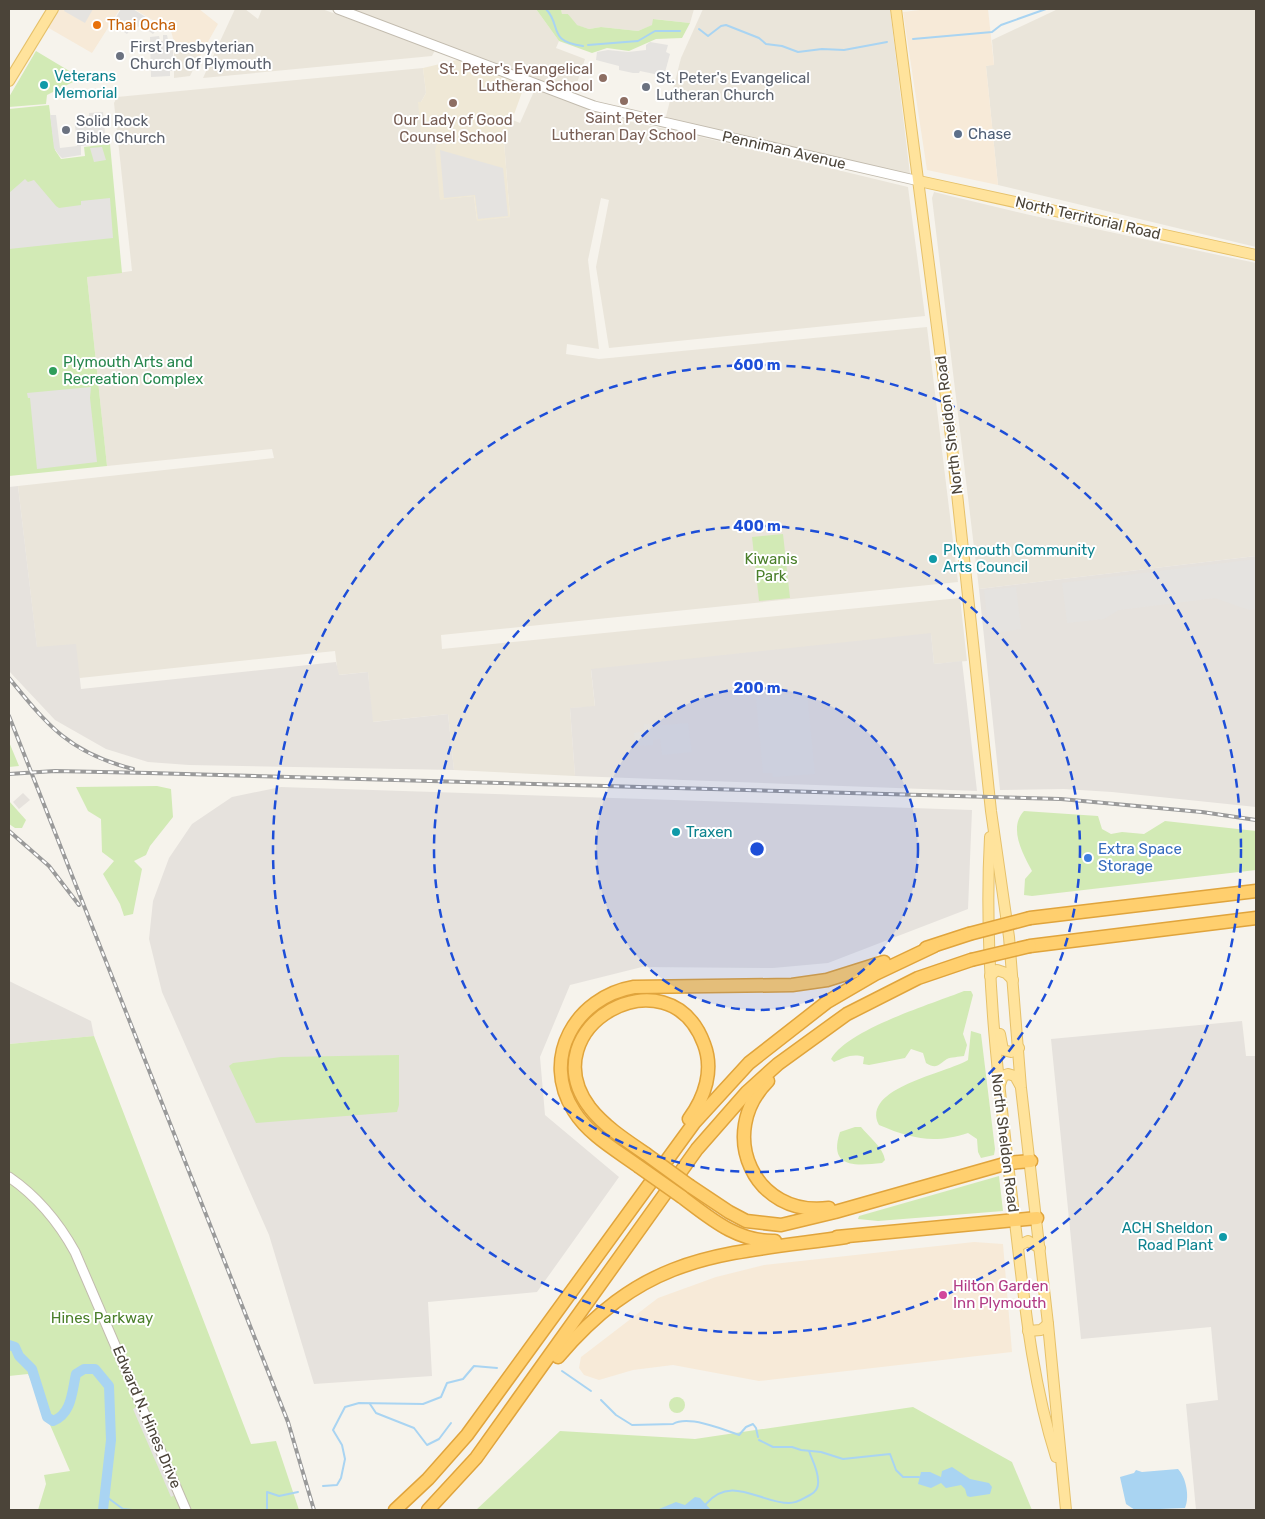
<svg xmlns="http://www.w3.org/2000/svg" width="1265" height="1519" viewBox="0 0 1265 1519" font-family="Rubik,sans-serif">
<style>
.residential{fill:#eae5da}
.commercial{fill:#f7ead8}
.industrial{fill:#e6e2dd}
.education{fill:#efe8d6}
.green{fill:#d2eab5}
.parking{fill:#e5e3e0}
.water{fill:#a9d4f2}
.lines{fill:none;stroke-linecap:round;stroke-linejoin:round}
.stream{stroke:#a9d4f2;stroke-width:2}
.river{stroke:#a9d4f2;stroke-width:10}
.minor-casing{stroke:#c2bbae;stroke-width:11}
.major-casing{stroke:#e6c16a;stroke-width:12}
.highway-casing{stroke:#e0a43c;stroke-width:15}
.minor{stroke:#fff;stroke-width:9}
.major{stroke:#ffe39c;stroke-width:10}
.highway{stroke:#ffcf6e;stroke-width:12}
.rail-casing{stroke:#9a9a9a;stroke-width:4}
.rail{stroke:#fff;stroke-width:2;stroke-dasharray:5.5;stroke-linecap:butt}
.highway-bridge-casing{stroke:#e0a43c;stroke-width:15;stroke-linecap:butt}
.highway-bridge{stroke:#ffcf6e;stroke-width:12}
.ring{fill:none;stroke:#1d4ed8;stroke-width:2.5;stroke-dasharray:9 6}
.food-dot{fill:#e8710a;stroke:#fff;stroke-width:2}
.worship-dot{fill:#6b7280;stroke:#fff;stroke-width:2}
.education-dot{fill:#8d6e63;stroke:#fff;stroke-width:2}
.culture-dot{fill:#0f9aa8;stroke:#fff;stroke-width:2}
.service-dot{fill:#5c6f8a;stroke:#fff;stroke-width:2}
.leisure-dot{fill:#2e9e5b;stroke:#fff;stroke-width:2}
.shop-dot{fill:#3f7fe0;stroke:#fff;stroke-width:2}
.hotel-dot{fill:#d1479c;stroke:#fff;stroke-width:2}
.labels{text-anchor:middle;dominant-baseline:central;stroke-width:4;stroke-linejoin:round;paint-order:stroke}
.food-label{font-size:15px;fill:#c56008;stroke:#fff;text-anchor:start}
.worship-label{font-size:15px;fill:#5b616d;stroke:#fff;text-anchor:start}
.education-label{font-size:15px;fill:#785e54;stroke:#fff}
.culture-label{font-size:15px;fill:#0d838f;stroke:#fff;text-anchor:start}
.service-label{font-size:15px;fill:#4e5e75;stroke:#fff;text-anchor:start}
.street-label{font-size:15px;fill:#4b4439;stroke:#fff}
.leisure-label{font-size:15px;fill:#27864d;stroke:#fff;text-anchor:start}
.park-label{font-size:15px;fill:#4a7f2a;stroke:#fff}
.shop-label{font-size:15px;fill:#366cbe;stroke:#fff;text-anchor:start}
.hotel-label{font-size:15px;fill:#b23c85;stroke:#fff;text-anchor:start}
.centre{fill:#1d4ed8;stroke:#fff;stroke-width:2.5}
.ring-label{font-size:15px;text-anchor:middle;font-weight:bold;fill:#1d4ed8;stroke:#fff;stroke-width:4;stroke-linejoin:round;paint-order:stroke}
</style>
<rect width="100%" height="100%" fill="#f6f3ec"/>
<g class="residential">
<path d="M235,9H245L258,19L262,9H322L435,50L432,56L203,78Z"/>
<path d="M346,9H536L559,41L556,48L585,59L573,95Z"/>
<path d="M561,9H694L690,23L654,19L653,25L638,31L601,27L589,29L576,25L568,14L562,15Z"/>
<path d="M703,9H890L910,174L665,120L681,58Z"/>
<path d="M1058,9H1256V247L998,185L986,66L994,64L992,40Z"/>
<path d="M174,42L200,56L190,76L174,78Z"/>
<path d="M423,68L426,93L421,102H418L438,139L440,199L474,196L477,220L510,217L504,142L510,119L520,123L535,89L623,120L693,135L908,187L925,316L609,348L596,267L609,200L601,198L588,260L599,349L567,344L566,354L599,359L927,327L958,582L441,635L442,649L960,598L967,661L934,664L931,634L591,670L595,707L570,708L575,776L454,770L448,714L372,722L368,672L338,675L335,651L80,678L37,648L18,486L274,458L272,449L107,466L87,277L132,271L114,103L117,97Z"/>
<path d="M934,192L1030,215L1256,263V556L979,589L932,198Z"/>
</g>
<g class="commercial">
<path d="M58,9H120L92,53L47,27Z"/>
<path d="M134,9H199L218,24L200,56L174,42L171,31Z"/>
<path d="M928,9H988L994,65L986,66L998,185L927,170L903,12Z"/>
<path d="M974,1242L1003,1244L1012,1352L759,1381L673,1365L633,1370L599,1380L584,1375L579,1368L581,1357L658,1298L716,1277L764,1265Z"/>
</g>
<g class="industrial">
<path d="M18,486L37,647L76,644L81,689L336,662L339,675L368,672L373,722L448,714L454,770L189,765L148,762L106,749L55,720L9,671V487Z"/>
<path d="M1256,556V807L1112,792L1064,789L1000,790L979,589Z"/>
<path d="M931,633L934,664L962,661L977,791L575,776L570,708L595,706L591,669Z"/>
<path d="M281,787L972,810L968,909L828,963L773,968L642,967L570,985L540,1057L545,1115L619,1177L537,1292L428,1302L432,1376L314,1384L269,1235L162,992L149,939L153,901L169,858L192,824L232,797Z"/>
<path d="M23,793L30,800L19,809L13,802Z"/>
<path d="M9,981L91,1021L94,1036L9,1044Z"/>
<path d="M1242,1021L1246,1056H1256V1510H1196L1186,1404L1218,1400L1211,1327L1081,1339L1051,1039Z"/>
</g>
<path class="education" d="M461,59L525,84L504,142L510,217L477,221L474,196L440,200L435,150L438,139L421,134L418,102H421L426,93L423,68Z"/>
<g class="green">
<path d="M536,9H561L562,14H568L577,25L589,29L601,27L638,31L652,25L653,19L690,23L682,38L656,39L629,51L607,48L592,53L559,41Z"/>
<path d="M36,51L76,75L73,82L47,95L46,104L9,107V97Z"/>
<path d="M49,105L55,150L61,159L85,156L84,147L110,144L122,273L87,277L107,466L9,476V109Z"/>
<path d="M783,534L790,598L759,601L752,537Z"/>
<path d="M9,742L19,766L9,767Z"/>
<path d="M157,786L171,789L173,817L150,846L146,855L134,861L142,869L133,914L124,916L120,904L103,874L114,861L102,852L101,819L88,811L76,787Z"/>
<path d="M9,801L26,820L22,828H15L9,824Z"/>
<path d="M1024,811L1098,816L1102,829L1111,834L1122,832L1144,834L1165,821L1256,831V870L1032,896L1024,895L1025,879L1032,871C1023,854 1008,828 1024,811Z"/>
<path d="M964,991H971L973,995L963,1034L967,1045L964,1056C959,1057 951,1057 947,1059C939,1064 937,1070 926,1063L923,1053L911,1049L905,1058L869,1065L863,1064L864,1057C852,1053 844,1058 834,1062L831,1059C848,1029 932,1004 964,991Z"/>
<path d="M971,1031L981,1034L995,1149L994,1155L981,1158L978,1152L977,1139L968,1133C934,1144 912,1139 879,1125C860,1088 947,1073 968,1060Z"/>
<path d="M94,1036L251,1444L276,1441L299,1510H38L46,1484L44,1475L70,1471L28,1374L9,1376V1044Z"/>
<path d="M399,1055V1105L397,1112L256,1123L229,1066L233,1063L281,1057Z"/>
<path d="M855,1127H861C869,1137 883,1147 885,1160L882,1163C855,1166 828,1168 840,1132Z"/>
<path d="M999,1176L1003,1211L878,1221L858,1219L859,1216Z"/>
<circle cx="677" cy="1405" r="8"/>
<path d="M913,1407L1012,1462L1032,1510H476L560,1431L695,1439Z"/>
</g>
<g class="parking">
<path d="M65,9H93L85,23L64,11Z"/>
<path d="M121,9H133L152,21L150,26L157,29L153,34L146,29L144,25L141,24L138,27L134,25L127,34L112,24Z"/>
<path d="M163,35H167L168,40H172L173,43V71H170V76L151,77L150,37L159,36L160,41H163Z"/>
<path d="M650,42L668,45L666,52L670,54L664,76L640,71L639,73H633L619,70V66L596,60L597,52L608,50L628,52L646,50V45Z"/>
<path d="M103,112L106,143L81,146V155L62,158L59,155L54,148L50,115H56L60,148L77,146L75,125L89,123V113Z"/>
<path d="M102,147L106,160L94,162L90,148Z"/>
<path d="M440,150L503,168L508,216L478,219L475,195L444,198Z"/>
<path d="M25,179L28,182L34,180L56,206L59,208L81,205V201L110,198L113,238L9,249V193Z"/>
<path d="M91,387L90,398L97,462L37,469L30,398H28L27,393Z"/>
<path d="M1256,559V609L1249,610L1215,598L1119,610L1104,619L1067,623L1062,583Z"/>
<path d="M1016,587L1021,629L994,633L993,625H988L984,590Z"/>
<path d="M807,693L815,774L773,777L772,773H763L756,698Z"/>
<path d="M688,723L692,752L662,755L660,739L653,740V745L636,746L634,733L644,731V724L664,725Z"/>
<path d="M141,1405L179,1493L171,1497L133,1409Z"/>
</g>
<g class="water">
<path d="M952,1467L970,1479L989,1483L992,1487L990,1494L970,1497L967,1496L965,1489L961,1485L946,1488L941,1483L931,1488L918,1484L921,1472H930L941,1477L942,1471Z"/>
<path d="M1178,1469C1186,1477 1190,1497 1185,1508L1135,1510L1126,1504L1120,1477L1134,1473L1136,1470L1142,1472Z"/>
<path d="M695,1497L700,1498L711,1510H636L659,1509L676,1502L685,1505Z"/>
</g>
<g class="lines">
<g class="stream">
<path d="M546,9C562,26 547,41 583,46"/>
<path d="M699,29L708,36L721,26L726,25L759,38L766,44L782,46L798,52L822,49L844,50L887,42"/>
<path d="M913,39L992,32L1001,25L1046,9"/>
<path d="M588,45L638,41L655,31H680"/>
<path d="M562,1371L591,1391"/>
<path d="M601,1400L616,1415L632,1425L673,1424C688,1415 723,1429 739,1435L746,1427L753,1424L756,1428L758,1437"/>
<path d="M370,1404L376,1413L414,1428L427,1445L439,1439L451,1423"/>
<path d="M759,1440L773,1447H792L801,1450L821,1452L843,1459L890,1454L896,1470L903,1477H919"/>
<path d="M323,1486L337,1485L341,1478L345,1459L342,1445L333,1430L345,1407L359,1403L423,1404L441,1397L447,1383L463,1379L474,1366L497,1368"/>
<path d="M104,1495L123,1509L132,1510"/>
<path d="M706,1504C731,1474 760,1503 789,1503C798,1503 802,1499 810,1495C816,1492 819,1488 818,1480C818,1470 812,1460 809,1451"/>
<path d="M267,1510V1492L279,1496L298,1492"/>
</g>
<path class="river" d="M9,1345L15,1347L19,1356L32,1369L47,1417L53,1421C72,1414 72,1391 76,1374L84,1369H95L109,1386L111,1440L103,1510"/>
<g class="minor-casing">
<g id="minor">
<path d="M338,9L594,106L919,181"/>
<path d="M9,1177C38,1197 58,1221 75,1252L186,1510"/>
</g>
</g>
<g class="major-casing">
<g id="major">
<path d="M896,9L950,428L991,811L1009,937L1021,1088L1048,1324L1066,1510"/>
<path d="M9,81L53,9"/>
<path d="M919,181L1256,255"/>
<path d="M990,837C983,964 999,1088 1014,1214C1024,1296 1031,1378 1056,1457"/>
<path d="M990,976L997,970L1006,973L1013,980"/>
<path d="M1000,1034L1003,1050L1011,1052L1019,1048"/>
<path d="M999,1087L1003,1076L1008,1074L1015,1076L1020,1085"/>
<path d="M1018,1246L1028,1241L1040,1248"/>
<path d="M1028,1331L1041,1330L1048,1324"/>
</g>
</g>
<g class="highway-casing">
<g id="highway">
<path d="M1030,918L1256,891"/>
<path d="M1030,946L1256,918"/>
<path d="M926,948L969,934"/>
<path d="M768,1081C716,1133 754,1218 829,1208"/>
<path d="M646,1154C627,1141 605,1127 590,1108C529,1027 669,949 704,1044C714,1070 705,1097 689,1119"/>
<path d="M638,1166C616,1150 589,1135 574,1111C540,1058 576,997 634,987L792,985L827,980L884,962"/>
<path d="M690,1186L729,1212L746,1221L781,1225L835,1212L1008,1163L1031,1161"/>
<path d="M682,1197C710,1218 737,1242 775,1241"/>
<path d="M837,1237L1037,1218"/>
<path d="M558,1357C648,1252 719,1255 846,1237"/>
<path d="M395,1510L428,1479L467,1435L694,1123L749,1063L827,1002L875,974L934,946"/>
<path d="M428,1510L476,1458L697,1149L747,1092L778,1064L847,1014L918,978L971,960"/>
</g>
</g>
<use href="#minor" class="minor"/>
<use href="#major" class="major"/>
<use href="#highway" class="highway"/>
<g class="rail-casing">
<g id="rail">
<path d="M9,678C48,726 70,753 133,769"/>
<path d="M9,716L288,1422L314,1510"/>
<path d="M9,774L55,771L149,773L1061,799L1202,812L1256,820"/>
<path d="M9,831L49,866L79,905"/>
</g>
</g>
<use href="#rail" class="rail"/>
<g class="highway-bridge-casing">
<g id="highway-bridge">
<path d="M969,934L1030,918"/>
<path d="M971,960L1030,946"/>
<path d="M646,1154L690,1186"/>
<path d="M638,1166L682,1197"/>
</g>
</g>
<use href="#highway-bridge" class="highway-bridge"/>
</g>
<circle cx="757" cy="849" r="161" fill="#1d4ed8" fill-opacity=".12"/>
<g class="ring">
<circle cx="757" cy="849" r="161"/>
<circle cx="757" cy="849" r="323"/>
<circle cx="757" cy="849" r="484"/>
</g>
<circle class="food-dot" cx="97" cy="25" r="5"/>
<g class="worship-dot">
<circle cx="120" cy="56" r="5"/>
<circle cx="646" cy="87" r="5"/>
<circle cx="66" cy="130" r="5"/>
</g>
<g class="education-dot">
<circle cx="603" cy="78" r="5"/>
<circle cx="624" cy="101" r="5"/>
<circle cx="453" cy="103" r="5"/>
</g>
<g class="culture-dot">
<circle cx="44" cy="85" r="5"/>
<circle cx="933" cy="559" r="5"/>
<circle cx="676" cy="832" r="5"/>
<circle cx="1223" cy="1237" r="5"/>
</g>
<circle class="service-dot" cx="958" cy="134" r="5"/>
<circle class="leisure-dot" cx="53" cy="371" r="5"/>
<circle class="shop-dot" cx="1088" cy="858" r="5"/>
<circle class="hotel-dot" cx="943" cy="1295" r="5"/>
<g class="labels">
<g class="food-label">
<text x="107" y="25">Thai Ocha</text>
</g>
<g class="worship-label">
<text x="130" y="47">First Presbyterian<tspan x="130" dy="17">Church Of Plymouth</tspan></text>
<text x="656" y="78">St. Peter's Evangelical<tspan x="656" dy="17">Lutheran Church</tspan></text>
<text x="76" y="121">Solid Rock<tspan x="76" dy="17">Bible Church</tspan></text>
</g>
<g class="education-label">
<text x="593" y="69" text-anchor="end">St. Peter's Evangelical<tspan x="593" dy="17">Lutheran School</tspan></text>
<text x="624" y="118">Saint Peter<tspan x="624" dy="17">Lutheran Day School</tspan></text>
<text x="453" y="120">Our Lady of Good<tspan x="453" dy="17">Counsel School</tspan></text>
</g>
<g class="culture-label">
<text x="54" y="76">Veterans<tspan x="54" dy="17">Memorial</tspan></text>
<text x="943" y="550">Plymouth Community<tspan x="943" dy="17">Arts Council</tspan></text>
<text x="686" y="832">Traxen</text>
<text x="1213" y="1228" text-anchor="end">ACH Sheldon<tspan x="1213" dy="17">Road Plant</tspan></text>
</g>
<g class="service-label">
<text x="968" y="134">Chase</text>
</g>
<g class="street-label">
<text transform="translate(784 150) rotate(13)">Penniman Avenue</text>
<text transform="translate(1088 218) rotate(13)">North Territorial Road</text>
<text transform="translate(949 425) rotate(-97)">North Sheldon Road</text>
<text transform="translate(1005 1143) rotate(83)">North Sheldon Road</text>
<text transform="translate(147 1417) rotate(67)">Edward N. Hines Drive</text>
</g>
<g class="leisure-label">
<text x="63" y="362">Plymouth Arts and<tspan x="63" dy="17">Recreation Complex</tspan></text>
</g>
<g class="park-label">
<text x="771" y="559">Kiwanis<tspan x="771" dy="17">Park</tspan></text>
<text x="102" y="1318">Hines Parkway</text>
</g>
<g class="shop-label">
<text x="1098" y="849">Extra Space<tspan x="1098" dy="17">Storage</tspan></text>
</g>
<g class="hotel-label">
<text x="953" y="1286">Hilton Garden<tspan x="953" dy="17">Inn Plymouth</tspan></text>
</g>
</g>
<circle cx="757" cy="849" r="8" class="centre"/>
<g class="ring-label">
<text x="757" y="370">600 m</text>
<text x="757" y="531">400 m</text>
<text x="757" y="693">200 m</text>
</g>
<rect width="1265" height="1519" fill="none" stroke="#4b4439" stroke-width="20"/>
</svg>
